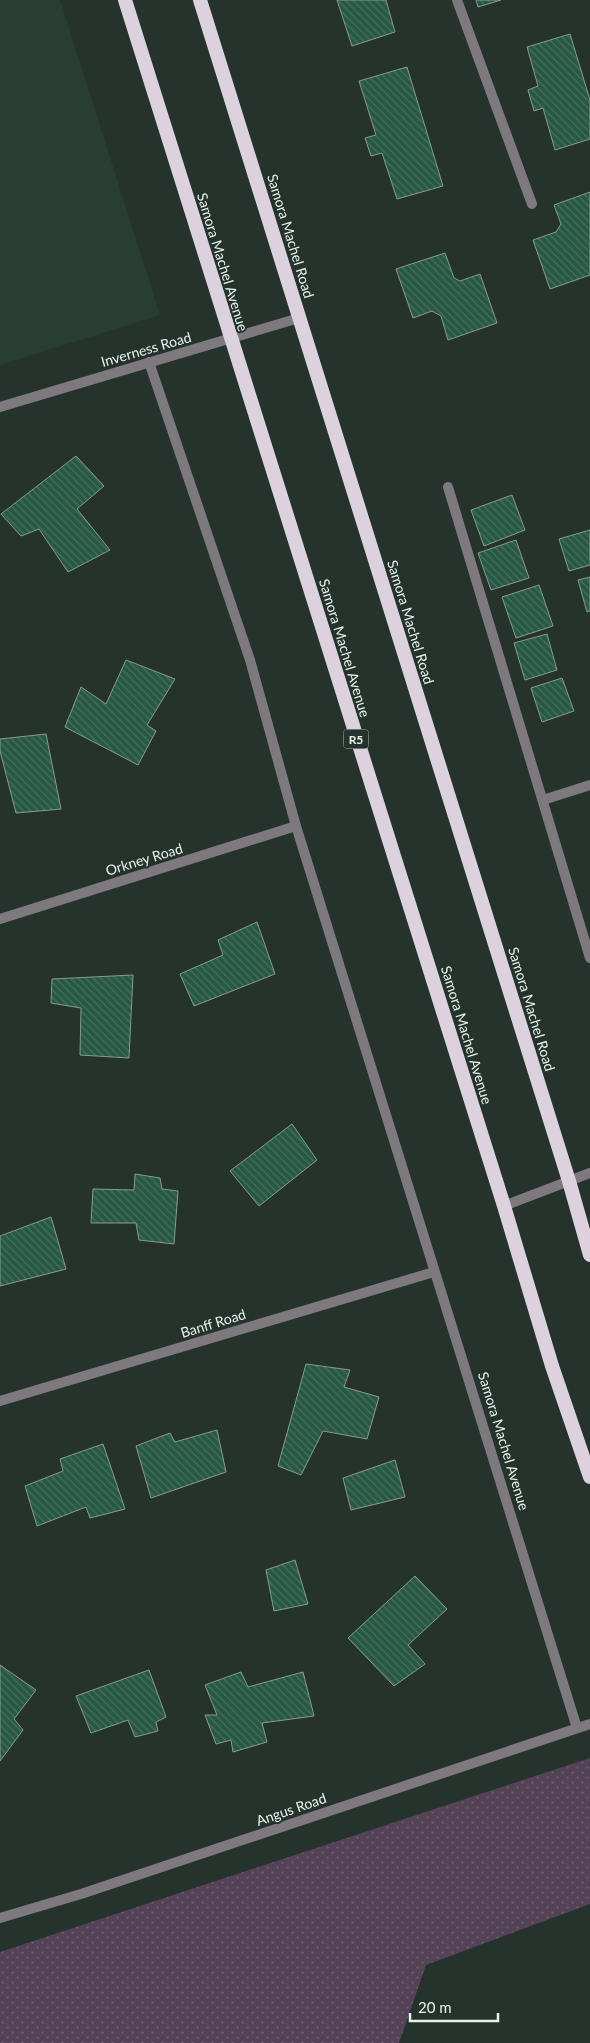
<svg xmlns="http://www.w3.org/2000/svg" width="590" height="2043" viewBox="0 0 590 2043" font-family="Lato,sans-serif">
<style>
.built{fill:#283e34}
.grass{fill:url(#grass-dots)}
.building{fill:url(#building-back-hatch);stroke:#899a92}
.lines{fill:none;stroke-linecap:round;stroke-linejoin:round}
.service{stroke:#7e797e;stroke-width:10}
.minor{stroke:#7e797e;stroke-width:10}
.trunk{stroke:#dcd2de;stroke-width:14}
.labels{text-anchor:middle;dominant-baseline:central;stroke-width:4;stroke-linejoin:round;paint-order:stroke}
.shield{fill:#25332c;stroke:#aeb9b4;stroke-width:1}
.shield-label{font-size:12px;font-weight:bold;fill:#e9f2ee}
.street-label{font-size:14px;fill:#e9f2ee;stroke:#25332c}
</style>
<defs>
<pattern id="grass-dots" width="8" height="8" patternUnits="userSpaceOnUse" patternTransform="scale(1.25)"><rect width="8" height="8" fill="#544257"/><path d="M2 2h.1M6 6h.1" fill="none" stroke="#6d5e6f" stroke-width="1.8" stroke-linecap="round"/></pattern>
<pattern id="building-back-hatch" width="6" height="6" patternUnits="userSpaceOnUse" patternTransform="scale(1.25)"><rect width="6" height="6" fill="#275844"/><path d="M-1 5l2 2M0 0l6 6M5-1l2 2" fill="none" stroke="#46705f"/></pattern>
</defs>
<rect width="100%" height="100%" fill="#25332c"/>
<path class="built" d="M0,0H60L160,315L0,365Z"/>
<path class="grass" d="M590,1758V1904L426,1965L399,2043H0V1952Z"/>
<g class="building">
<path d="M337,0H386L395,32L352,46Z"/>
<path d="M476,0H501L478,7Z"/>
<path d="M570,34L590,100V139L555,150L543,108L534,111L528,90L538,86L527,47Z"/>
<path d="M407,67L443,186L397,199L382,153L371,156L365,138L376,135L359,81Z"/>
<path d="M590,192V275L550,289L533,240L556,232L561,224L554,205Z"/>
<path d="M445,253L454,278L460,281L480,274L497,323L448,340L441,316L432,311L413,318L396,269Z"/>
<path d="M76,456L104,486L77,509L110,550L68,572L39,529L21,536L1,514Z"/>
<path d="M512,495L525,530L484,546L471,510Z"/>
<path d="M590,530V565L569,571L559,539Z"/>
<path d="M516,540L529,578L491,590L478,553Z"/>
<path d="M590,577V611L587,612L578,580Z"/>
<path d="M539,585L553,626L516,638L502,597Z"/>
<path d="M547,634L557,670L525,680L514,643Z"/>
<path d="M126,660L175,679L147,725L156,731L138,765L65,727L81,687L106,704Z"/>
<path d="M562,678L574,711L542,722L531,688Z"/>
<path d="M46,734L61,809L16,813L0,751V739Z"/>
<path d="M257,922L275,974L194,1006L180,974L223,955L218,940Z"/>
<path d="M133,975L129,1058L80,1055L81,1008L51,1003L52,979Z"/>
<path d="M292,1124L317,1160L259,1206L230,1171Z"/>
<path d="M135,1174L160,1178L162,1189L178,1191L174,1244L139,1240L136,1223H91L93,1189L134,1190Z"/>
<path d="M51,1217L66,1269L0,1286V1236Z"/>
<path d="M306,1364L350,1370L344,1387L379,1397L367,1439L323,1431L301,1475L278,1466Z"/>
<path d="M217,1430L226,1472L151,1498L136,1446L170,1433L175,1442Z"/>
<path d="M103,1444L125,1509L90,1518L86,1507L37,1526L25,1486L63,1471L60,1459Z"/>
<path d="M395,1460L405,1497L351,1510L343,1478Z"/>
<path d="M295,1560L308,1604L274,1611L266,1570Z"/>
<path d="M415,1576L447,1609L408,1645L425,1664L394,1686L348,1638Z"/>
<path d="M0,1665L36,1690L14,1719L23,1730L0,1761Z"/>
<path d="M149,1670L166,1717L156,1722L158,1731L135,1737L128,1720L91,1733L76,1696Z"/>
<path d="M241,1672L248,1687L303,1672L314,1716L262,1723L267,1742L233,1752L231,1740L216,1744L205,1715H217L205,1685Z"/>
</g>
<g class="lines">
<g class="service">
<path d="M457,0L532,204"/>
<path d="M448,487L590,958"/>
<path d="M543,800L590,785"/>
</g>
<g class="minor">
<path d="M149,362L250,660L296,826L577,1728"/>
<path d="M0,407L299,318"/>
<path d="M0,919L296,826"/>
<path d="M504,1206L590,1173"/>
<path d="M0,1401L434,1272"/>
<path d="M0,1918L81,1894L590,1724"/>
</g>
<g class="trunk">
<path d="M125,0L504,1206L552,1366L590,1477"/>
<path d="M200,0L569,1181L590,1255"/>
</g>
</g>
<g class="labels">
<rect class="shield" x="343.5" y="729.5" width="25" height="19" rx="4"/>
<g class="shield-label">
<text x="356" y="739">R5</text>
</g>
<g class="street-label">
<text transform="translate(291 236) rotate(73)">Samora Machel Road</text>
<text transform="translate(223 262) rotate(73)">Samora Machel Avenue</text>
<text transform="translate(146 349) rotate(-16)">Inverness Road</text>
<text transform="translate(411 622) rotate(73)">Samora Machel Road</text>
<text transform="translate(345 648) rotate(73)">Samora Machel Avenue</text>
<text transform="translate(144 859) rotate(-17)">Orkney Road</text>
<text transform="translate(532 1009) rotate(73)">Samora Machel Road</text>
<text transform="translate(467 1035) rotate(73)">Samora Machel Avenue</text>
<text transform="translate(213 1323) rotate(-17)">Banff Road</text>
<text transform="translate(504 1441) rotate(73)">Samora Machel Avenue</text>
<text transform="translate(291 1809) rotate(-19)">Angus Road</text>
</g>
</g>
<path d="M410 2013v8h88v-8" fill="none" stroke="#e9f2ee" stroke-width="2.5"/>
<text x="418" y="2013" font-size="15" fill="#e9f2ee" stroke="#25332c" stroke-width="4" paint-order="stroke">20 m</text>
</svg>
